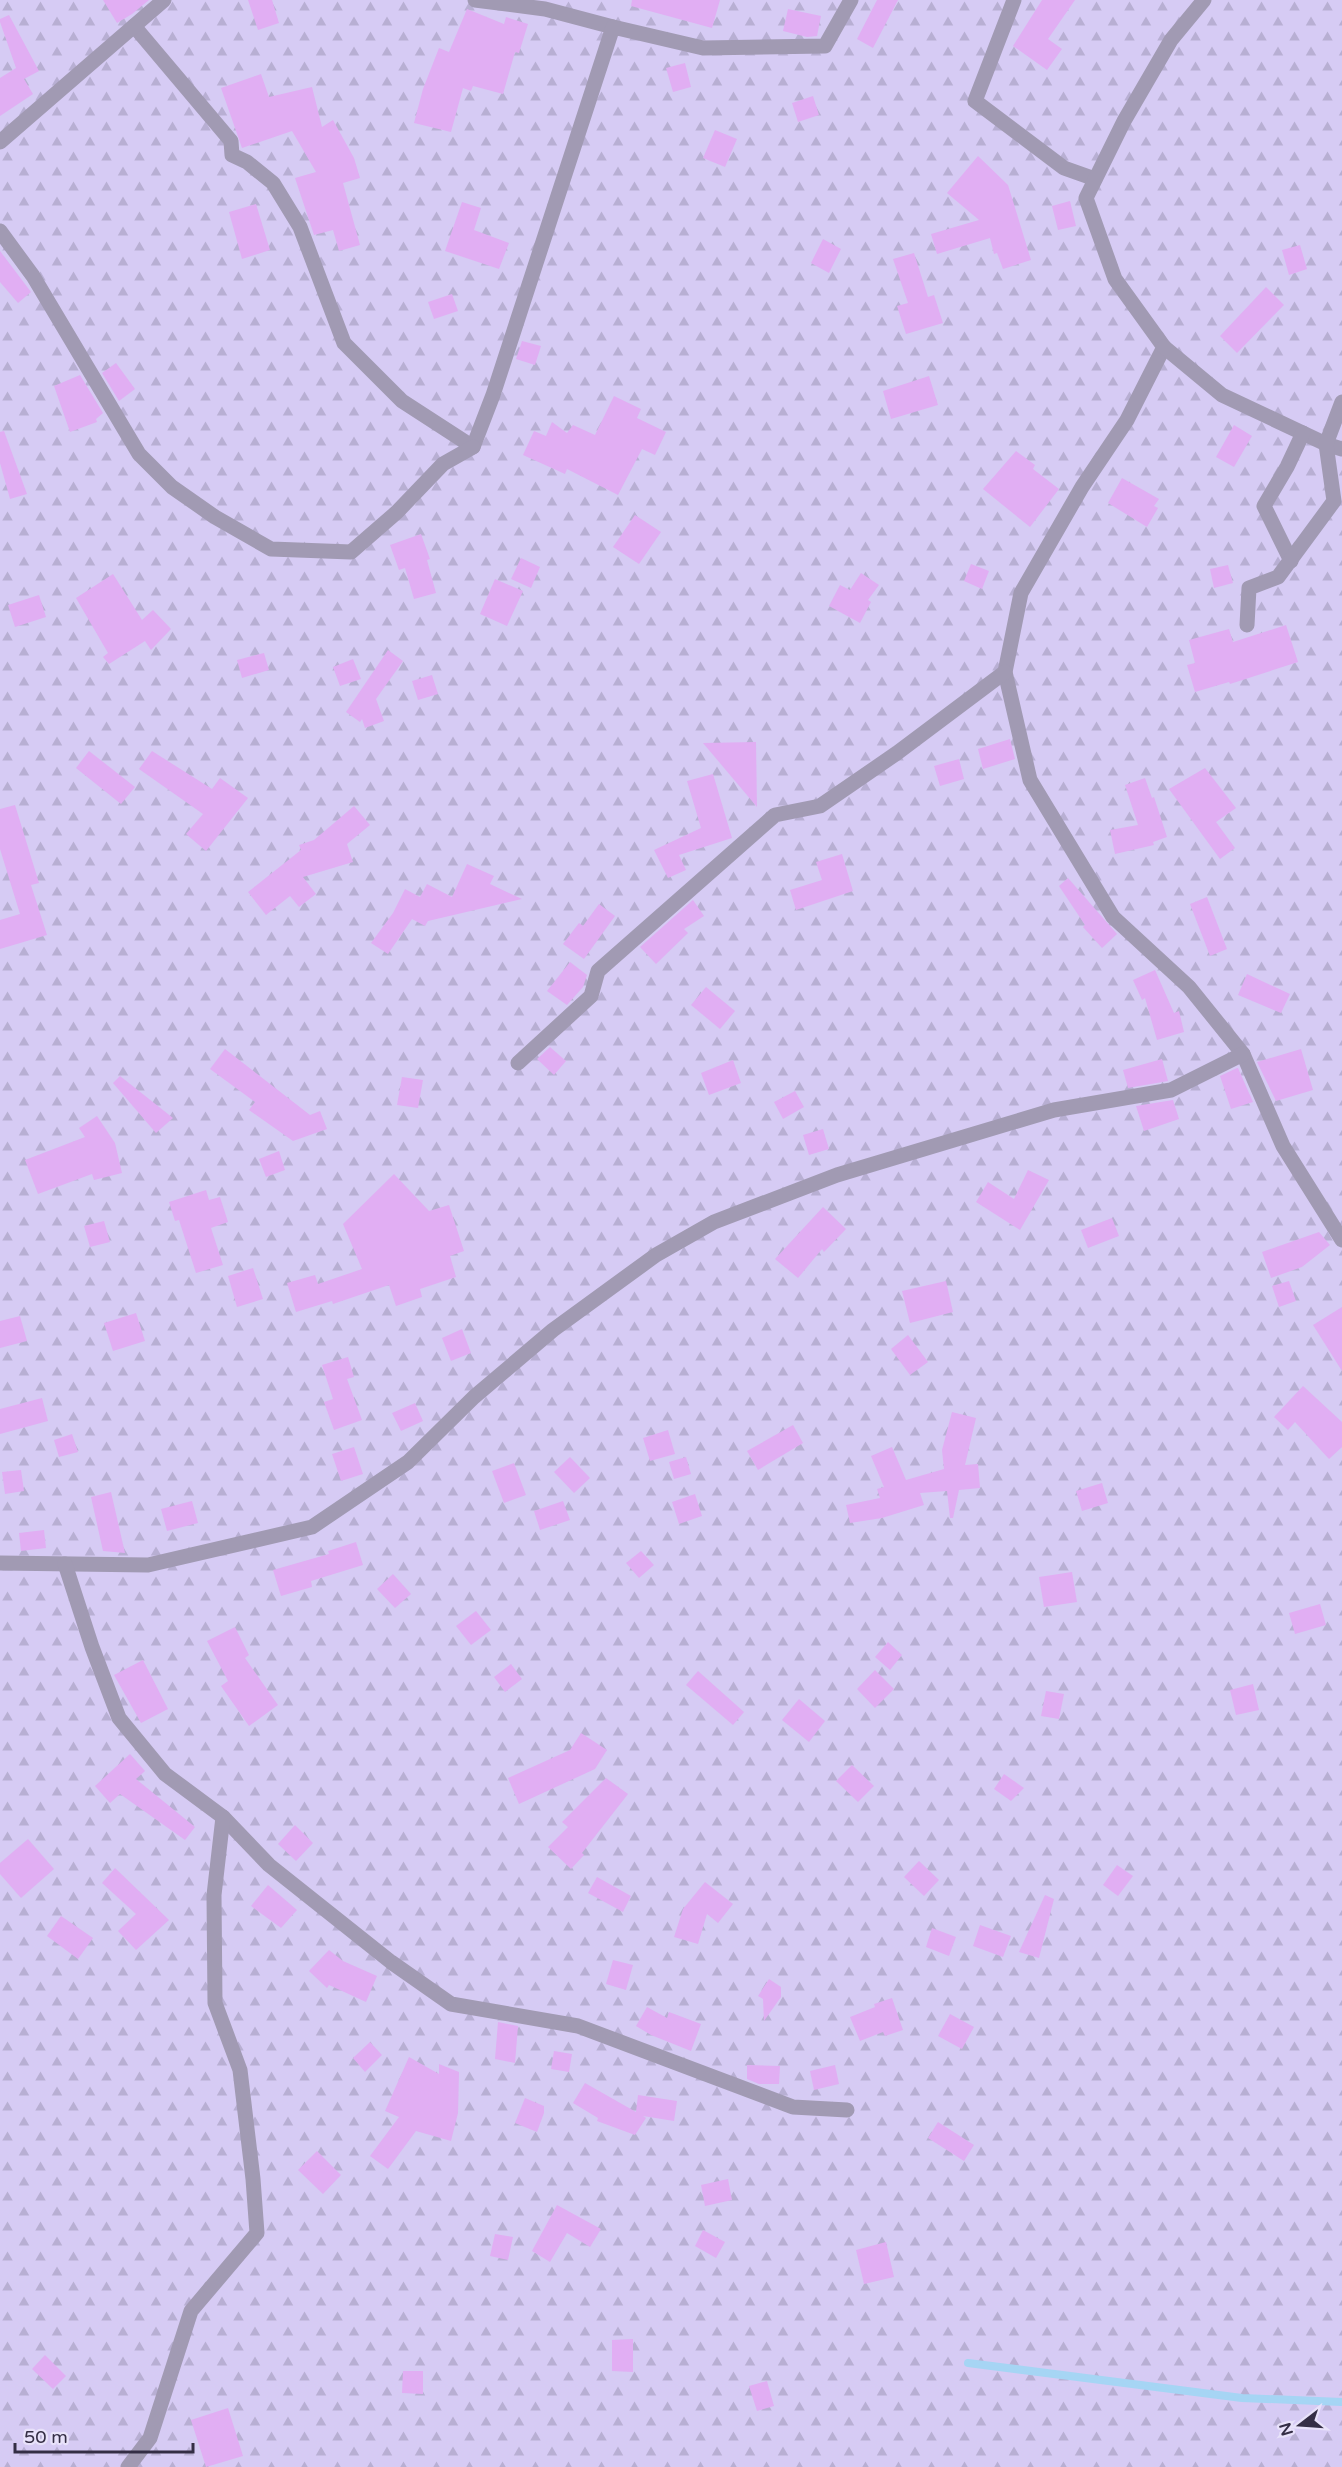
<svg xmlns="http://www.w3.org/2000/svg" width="1342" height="2467" viewBox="0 0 1342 2467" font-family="'Varela Round',sans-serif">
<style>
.forest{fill:url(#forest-firs)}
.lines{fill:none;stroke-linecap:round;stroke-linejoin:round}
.stream{stroke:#a6d5f4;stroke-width:8}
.building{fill:#e1aef3}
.street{stroke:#a19ab3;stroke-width:15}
</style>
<defs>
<pattern id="forest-firs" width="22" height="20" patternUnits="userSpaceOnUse" patternTransform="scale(1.5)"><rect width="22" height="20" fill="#d6cbf4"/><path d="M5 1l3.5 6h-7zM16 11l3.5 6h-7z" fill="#b8afd3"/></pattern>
</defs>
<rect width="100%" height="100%" fill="#e8e2fa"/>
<rect class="forest" x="0" y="0" width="1342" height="2467"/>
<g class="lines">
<path class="stream" d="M968,2363L1242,2398L1342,2402"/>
</g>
<g class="building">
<path d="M103,0H149L132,14L117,23Z"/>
<path d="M248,0H272L279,23L258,30Z"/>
<path d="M632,0H720L712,28L631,6Z"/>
<path d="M877,0H898L873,48L857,39Z"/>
<path d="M1042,0H1075L1048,39L1062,49L1047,70L1013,46Z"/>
<path d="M467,9L504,24L506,17L528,24L519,53L515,52L503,94L473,86L471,91L463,88L451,132L414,123L423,89L439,48L449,52Z"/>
<path d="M788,9L821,16L817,36L807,37L783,31Z"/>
<path d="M9,15L39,71L24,79L33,94L0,116V78L16,68L0,22V19Z"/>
<path d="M685,63L691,87L673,92L666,68Z"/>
<path d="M261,74L269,97L312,87L322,127L333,120L354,158L360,178L343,183L360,245L339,251L333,230L314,235L295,178L316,172L292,131L242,148L221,88Z"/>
<path d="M813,96L819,115L798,122L792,103Z"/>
<path d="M715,130L737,139L725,167L703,158Z"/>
<path d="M978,156L1008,185L1031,260L1003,269L997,253L994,254L990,238L937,254L931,234L979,220L947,193Z"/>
<path d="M1070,201L1076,226L1058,230L1052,206Z"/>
<path d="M462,202L481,208L474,230L509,243L499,269L445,251Z"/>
<path d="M256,204L270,250L242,259L229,212Z"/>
<path d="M823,239L841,249L829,273L811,263Z"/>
<path d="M1300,245L1307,269L1289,275L1282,250Z"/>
<path d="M0,251L31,292L18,303L0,282Z"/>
<path d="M914,253L928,297L934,295L943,323L906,334L897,306L908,303L893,259Z"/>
<path d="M1266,287L1284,305L1237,353L1220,336Z"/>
<path d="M452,294L458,311L434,319L428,302Z"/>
<path d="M522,341L541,346L535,365L516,359Z"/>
<path d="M116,363L135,389L119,401L102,373Z"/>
<path d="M80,375L103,413L96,419L97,422L70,432L54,386Z"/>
<path d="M929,376L938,405L891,419L883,391Z"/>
<path d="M614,396L641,409L637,418L666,432L655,455L642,449L618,495L567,469L565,474L523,455L534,431L546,436L552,422L567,433L573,425L595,435Z"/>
<path d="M1234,425L1252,436L1234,467L1216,457Z"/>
<path d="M4,431L27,494L10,499L0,463V432Z"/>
<path d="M1016,451L1035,465L1033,469L1059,489L1030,527L983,489Z"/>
<path d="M1122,478L1159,499L1154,506L1158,508L1147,527L1108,503Z"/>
<path d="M635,515L661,532L639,564L613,547Z"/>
<path d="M421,534L430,559L427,560L436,593L414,599L405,568L399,570L390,545Z"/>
<path d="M521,558L540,567L531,588L511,579Z"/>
<path d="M971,564L989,571L982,589L964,581Z"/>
<path d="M1228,565L1233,583L1214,588L1210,569Z"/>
<path d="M861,573L879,585L868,600L871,602L860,623L829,606L840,585L850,590Z"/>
<path d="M113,574L142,620L153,610L171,629L151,650L145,641L109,664L103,657L108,653L76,598Z"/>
<path d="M495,579L523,591L507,626L480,614Z"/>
<path d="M39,595L46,617L15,627L8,605Z"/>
<path d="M1286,625L1298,662L1230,684L1229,682L1195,692L1187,665L1195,663L1189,640L1229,629L1233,642Z"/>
<path d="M388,650L403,661L376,699L384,721L365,728L362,719L360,722L346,712Z"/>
<path d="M264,653L269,670L242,678L237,660Z"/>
<path d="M353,659L361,679L340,686L333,667Z"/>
<path d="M432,675L438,694L418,700L412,681Z"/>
<path d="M1010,739L1015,759L983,769L978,749Z"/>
<path d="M756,742L757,807L703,743Z"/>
<path d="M89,751L135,787L121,804L76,768Z"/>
<path d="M152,751L212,789L220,778L248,798L206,851L186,834L203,814L139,769Z"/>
<path d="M959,759L964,779L940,786L934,766Z"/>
<path d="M1205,768L1236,808L1216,822L1235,848L1220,859L1169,789Z"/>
<path d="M713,774L732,838L679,855L686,870L668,878L654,850L701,828L687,781Z"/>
<path d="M1145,778L1152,798L1154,797L1167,837L1153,842L1154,845L1115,854L1110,830L1138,825L1125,785Z"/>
<path d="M15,805L39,883L31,885L47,935L0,949V920L20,914L0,849V809Z"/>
<path d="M354,806L370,825L347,844L353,862L303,877L316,894L299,907L290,896L266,915L248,892L301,850L299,845L314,840Z"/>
<path d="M842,854L853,891L796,910L790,890L822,880L816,862Z"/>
<path d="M467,864L494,876L490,884L522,899L428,921L425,926L412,919L388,954L371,943L393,913L405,889L420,897L427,884L452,897Z"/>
<path d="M1068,878L1117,934L1102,948L1083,927L1085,925L1059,886Z"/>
<path d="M1207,897L1227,949L1210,956L1190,904Z"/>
<path d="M693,900L704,916L684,929L688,933L656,964L640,947Z"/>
<path d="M599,904L615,916L584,959L563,944L579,923L583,926Z"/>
<path d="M570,962L587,975L583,987L567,1005L547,991Z"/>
<path d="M1155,970L1174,1013L1179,1011L1184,1032L1157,1040L1145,998L1142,1000L1133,980Z"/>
<path d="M1247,974L1290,994L1281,1013L1238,995Z"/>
<path d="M706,987L735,1011L720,1029L691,1005Z"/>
<path d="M550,1047L566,1061L554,1075L537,1059Z"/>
<path d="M225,1049L310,1115L320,1111L327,1129L293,1141L249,1110L255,1102L210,1069Z"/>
<path d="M1301,1049L1313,1090L1276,1101L1257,1062Z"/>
<path d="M1162,1059L1168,1081L1128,1088L1123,1070Z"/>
<path d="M733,1060L741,1083L709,1095L701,1073Z"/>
<path d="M1237,1068H1238L1253,1102L1231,1109L1220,1076Z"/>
<path d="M120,1076L173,1118L156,1133L113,1083Z"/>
<path d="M402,1077L423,1080L418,1108L397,1105Z"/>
<path d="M795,1091L804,1107L783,1119L774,1102Z"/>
<path d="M1173,1100L1179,1119L1144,1131L1136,1106Z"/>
<path d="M97,1116L115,1143L122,1173L94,1180L92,1174L38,1194L25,1160L85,1137L79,1128Z"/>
<path d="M823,1129L829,1149L809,1155L803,1135Z"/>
<path d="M279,1151L285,1170L266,1177L259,1159Z"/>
<path d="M1028,1170L1049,1180L1020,1230L976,1202L988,1182L1014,1199Z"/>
<path d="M394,1174L429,1211L449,1205L464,1251L450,1256L456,1277L420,1289L422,1297L396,1306L389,1285L333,1304L332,1301L296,1312L287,1283L315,1275L318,1284L362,1269L343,1224Z"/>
<path d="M206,1190L209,1200L220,1197L228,1222L211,1228L223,1265L196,1273L179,1220L175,1221L169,1202Z"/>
<path d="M823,1207L846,1229L824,1252L822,1249L798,1278L775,1259Z"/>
<path d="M1112,1218L1119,1236L1088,1248L1081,1230Z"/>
<path d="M104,1221L110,1242L90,1247L84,1226Z"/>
<path d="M1319,1232L1330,1245L1302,1267L1271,1278L1262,1252Z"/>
<path d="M253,1268L263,1299L237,1307L228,1276Z"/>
<path d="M946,1281L953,1312L910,1323L902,1291Z"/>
<path d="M1289,1281L1296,1301L1279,1307L1272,1286Z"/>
<path d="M1342,1307V1371L1313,1325Z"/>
<path d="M136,1313L145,1341L113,1351L104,1323Z"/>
<path d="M20,1316L27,1341L0,1348V1321Z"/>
<path d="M462,1329L471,1353L451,1361L442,1338Z"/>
<path d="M908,1335L928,1362L910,1375L891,1349Z"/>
<path d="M348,1357L354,1377L347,1379L362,1420L334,1430L324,1402L333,1399L322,1365Z"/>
<path d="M1303,1386L1342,1422V1447L1329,1459L1295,1422L1288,1430L1274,1417Z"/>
<path d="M42,1398L48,1421L0,1434V1409Z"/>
<path d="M415,1403L423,1421L401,1431L392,1413Z"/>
<path d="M952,1412L976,1418L965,1465L978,1464L980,1488L959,1490L953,1518H950L947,1491L920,1493L924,1505L882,1518L850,1523L846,1505L880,1498L877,1489L884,1487L871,1456L892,1447L906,1480L944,1469L942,1450Z"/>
<path d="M793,1425L803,1443L758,1470L747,1451Z"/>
<path d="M668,1430L675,1454L650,1461L643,1438Z"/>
<path d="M72,1434L78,1452L59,1457L54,1440Z"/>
<path d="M354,1447L363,1474L341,1481L332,1454Z"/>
<path d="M570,1457L590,1478L574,1493L554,1472Z"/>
<path d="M686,1457L691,1474L674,1479L669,1462Z"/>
<path d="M514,1463L526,1495L504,1503L492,1471Z"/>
<path d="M21,1470L24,1491L5,1494L2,1472Z"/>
<path d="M1102,1483L1108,1503L1082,1511L1076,1491Z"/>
<path d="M111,1492L125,1553L103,1551L91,1497Z"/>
<path d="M695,1494L702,1516L679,1524L672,1502Z"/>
<path d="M192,1501L198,1523L167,1531L161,1509Z"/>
<path d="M563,1501L570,1520L540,1530L534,1511Z"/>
<path d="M44,1530L46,1548L21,1551L19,1533Z"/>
<path d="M356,1542L363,1565L311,1581L312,1587L281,1596L273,1570L329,1554L328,1551Z"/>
<path d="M641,1551L654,1565L639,1578L626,1563Z"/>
<path d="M1072,1572L1077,1602L1044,1607L1039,1577Z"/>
<path d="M393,1574L411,1594L395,1608L377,1589Z"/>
<path d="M1320,1604L1326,1625L1295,1634L1289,1613Z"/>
<path d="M476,1611L491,1630L471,1645L456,1626Z"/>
<path d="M235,1627L249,1655L245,1658L278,1705L249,1726L221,1686L228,1681L207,1641Z"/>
<path d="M888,1642L902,1655L890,1670L875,1657Z"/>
<path d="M143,1660L168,1709L141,1723L114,1675Z"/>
<path d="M511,1664L522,1679L505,1692L494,1677Z"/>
<path d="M875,1670L894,1689L875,1708L857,1689Z"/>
<path d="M698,1671L744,1712L733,1725L686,1685Z"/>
<path d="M1253,1684L1259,1710L1236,1715L1230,1690Z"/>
<path d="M1046,1691L1064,1694L1059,1719L1041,1716Z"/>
<path d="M799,1699L825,1721L809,1742L782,1720Z"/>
<path d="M581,1733L607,1750L595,1769L519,1804L508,1778L570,1750Z"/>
<path d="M130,1754L145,1771L136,1779L195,1827L185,1840L120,1794L110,1803L95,1786Z"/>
<path d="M852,1765L874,1786L858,1802L836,1781Z"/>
<path d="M1004,1774L1024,1788L1011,1801L994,1789Z"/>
<path d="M606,1778L628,1794L582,1853L584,1855L571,1869L548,1847L568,1827L562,1822Z"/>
<path d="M295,1825L313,1843L296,1861L278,1844Z"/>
<path d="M28,1839L54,1869L21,1898L0,1874V1863Z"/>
<path d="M919,1861L939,1880L924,1896L904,1877Z"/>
<path d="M1117,1865L1133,1876L1118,1896L1103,1885Z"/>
<path d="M115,1868L169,1920L136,1950L118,1931L136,1914L102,1883Z"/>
<path d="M597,1877L631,1896L623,1912L588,1893Z"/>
<path d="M705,1882L733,1904L718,1923L707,1914L698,1944L674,1937L683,1909Z"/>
<path d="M268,1885L297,1910L281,1928L251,1906Z"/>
<path d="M1045,1895L1054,1899L1039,1958L1019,1952Z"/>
<path d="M61,1916L93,1938L78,1959L47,1936Z"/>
<path d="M980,1925L1011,1936L1003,1957L973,1946Z"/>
<path d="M932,1928L956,1937L949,1956L926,1947Z"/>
<path d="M329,1950L343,1961L377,1976L366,2002L329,1985L327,1988L309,1971Z"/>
<path d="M613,1960L633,1965L626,1990L606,1984Z"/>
<path d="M769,1979L781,1987V1997L764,2021L763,1999L758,1996Z"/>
<path d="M892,1998L903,2030L885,2036L883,2032L860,2041L850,2017L875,2007L874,2004Z"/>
<path d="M647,2007L667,2018L669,2012L701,2024L691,2051L651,2035L636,2026Z"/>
<path d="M950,2014L974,2027L962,2049L938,2036Z"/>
<path d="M498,2022L518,2026L515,2063L495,2059Z"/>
<path d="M370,2042L382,2055L365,2072L353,2058Z"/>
<path d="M554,2051L572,2054L569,2072L551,2069Z"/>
<path d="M409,2057L439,2074V2064L459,2072L458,2113L451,2141L416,2131L388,2169L370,2156L399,2117L385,2111Z"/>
<path d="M747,2065L780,2066L779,2084H759L747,2079Z"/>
<path d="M835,2065L839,2084L814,2090L810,2071Z"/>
<path d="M585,2083L636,2112L638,2095L677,2101L674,2121L643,2116L646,2118L635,2135L597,2121L598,2118L573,2103Z"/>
<path d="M525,2098L544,2106V2113L537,2132L515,2123Z"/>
<path d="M938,2122L974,2145L964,2161L928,2138Z"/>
<path d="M317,2151L341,2175L323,2194L298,2170Z"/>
<path d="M728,2179L732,2200L705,2206L701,2185Z"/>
<path d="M557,2205L601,2229L590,2247L567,2233L550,2262L532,2251Z"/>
<path d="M703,2230L725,2242L716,2258L695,2246Z"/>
<path d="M495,2234L513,2237L508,2260L490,2256Z"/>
<path d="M886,2242L894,2277L864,2284L856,2250Z"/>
<path d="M633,2339V2372L612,2371V2340Z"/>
<path d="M45,2355L66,2376L53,2389L32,2369Z"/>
<path d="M403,2371H423V2394L402,2393Z"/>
<path d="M767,2381L774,2406L757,2411L749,2386Z"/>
<path d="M228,2408L243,2456L206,2467L191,2420Z"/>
</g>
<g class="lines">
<g class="street">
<path d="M475,0L545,9L613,27"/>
<path d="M1014,0L975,101L1064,168L1095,179"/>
<path d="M1204,0L1171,40L1124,121L1086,198L1115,279L1164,347L1127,420L1082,487L1021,593L1005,672L1030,780L1113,917L1189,987L1243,1054L1283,1146L1342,1240"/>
<path d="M134,26L231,141L232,155L247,162L273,183L300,227L344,343L402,401L473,447L493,395L613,27L703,48L825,46L851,0"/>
<path d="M0,142L164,0"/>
<path d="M0,231L33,276L139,454L172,487L215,517L271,549L351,552L397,512L443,464L473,447"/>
<path d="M1164,347L1222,395L1326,444L1342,449"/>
<path d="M1291,561L1264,506L1287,467L1303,433"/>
<path d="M1247,625L1249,588L1278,577L1334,501L1326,444L1342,402"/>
<path d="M518,1063L591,996L598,971L775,815L820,806L897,753L1005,672"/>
<path d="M0,1563L148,1565L312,1527L408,1462L474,1397L553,1330L656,1255L714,1222L837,1175L1054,1110L1171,1090L1243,1054"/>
<path d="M65,1564L92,1647L119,1718L165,1774L223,1817L269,1865L391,1962L451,2004L578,2026L793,2107L847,2110"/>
<path d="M128,2467L150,2438L191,2311L257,2233L253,2179L240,2070L215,2003L214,1895L223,1817"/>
</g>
</g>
<g transform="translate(1300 2425) rotate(253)" stroke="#e8e2fa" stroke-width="4.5" paint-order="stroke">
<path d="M0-4.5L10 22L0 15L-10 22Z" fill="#342e45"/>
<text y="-9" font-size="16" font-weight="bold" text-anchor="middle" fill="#342e45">N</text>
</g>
<path d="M15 2443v9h178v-9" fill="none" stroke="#342e45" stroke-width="3"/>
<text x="24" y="2443" font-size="18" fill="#342e45" stroke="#e8e2fa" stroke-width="4.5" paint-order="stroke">50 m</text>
</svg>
